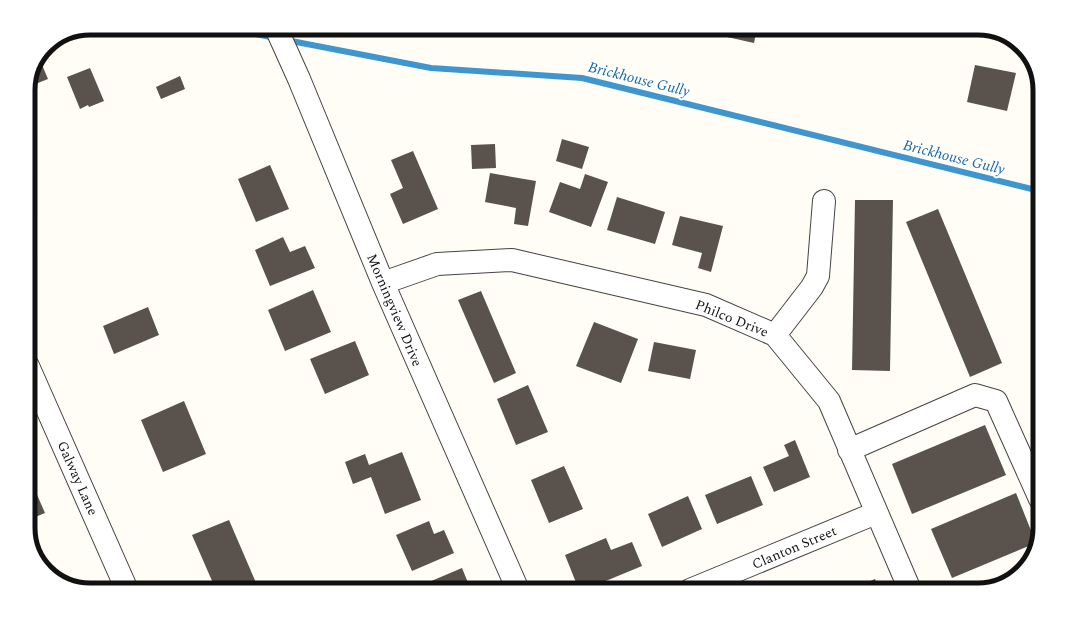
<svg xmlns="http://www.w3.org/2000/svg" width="1068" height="618" font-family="Spectral,serif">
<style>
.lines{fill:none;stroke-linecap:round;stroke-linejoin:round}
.stream{stroke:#3f96cf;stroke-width:6}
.building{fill:#5a524d}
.minor-casing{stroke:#444;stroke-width:24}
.minor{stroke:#fff;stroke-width:22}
.labels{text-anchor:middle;stroke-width:4;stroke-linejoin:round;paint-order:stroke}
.street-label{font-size:14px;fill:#111;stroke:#fff}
.water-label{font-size:15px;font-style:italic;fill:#1768a6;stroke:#fff}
.rim{fill:none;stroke:#111;stroke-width:5}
</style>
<rect width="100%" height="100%" fill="#fffdf5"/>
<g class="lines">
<path class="stream" d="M226,28L275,38
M286,40L431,68L582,78L1040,191"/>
</g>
<path class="building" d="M710,28H757L754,43L709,33Z
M40,60L48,79L28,87V86Z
M975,65L1016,73L1007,111L967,102Z
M90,68L104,101L89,107L88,105L80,109L67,77Z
M180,76L185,89L161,99L156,87Z
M562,139L589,147L582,169L556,161Z
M495,144L496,168L472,169L471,145Z
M413,151L438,209L403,224L390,194L403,188L391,160Z
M270,165L289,209L256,222L238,179Z
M490,173L536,181L528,226L514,224L516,208L485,202Z
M585,174L608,182L591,227L549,212L560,182L580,189Z
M617,197L665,212L655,244L607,230Z
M855,200H893L890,371L852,370Z
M938,209L1002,363L970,377L906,222Z
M680,216L723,226L711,272L698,268L702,253L672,245Z
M283,237L290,252L305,246L315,268L270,286L255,250Z
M313,290L331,332L285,351L268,310Z
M481,291L516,373L494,383L458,300Z
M148,307L159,335L114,354L103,326Z
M594,322L638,339L621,383L576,366Z
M355,341L369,375L325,394L310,359Z
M654,342L696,350L690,379L648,371Z
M528,385L548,432L516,445L497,399Z
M184,401L206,454L163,472L141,420Z
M985,425L1006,475L912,514L892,464Z
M795,440L810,477L774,492L763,467L789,456L784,445Z
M402,452L421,500L385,514L371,477L353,484L345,462L365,454L369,465Z
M564,466L583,509L549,523L531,480Z
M28,474L45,513L28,520Z
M751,476L763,505L717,524L705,495Z
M1016,493L1036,543L952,578L931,529Z
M688,496L702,529L662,547L648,514Z
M229,520L257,585L247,590H216L192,535Z
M429,521L434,534L444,530L454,553L412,571L396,535Z
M606,538L611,550L632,542L642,566L584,590H579L565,555Z
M462,568L471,590H432L429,582Z
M875,579L879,590H849Z"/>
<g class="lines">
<defs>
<path id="minor" d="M276,28L299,79L383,283L518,590
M383,283L437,264L512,260L706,305L775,335L829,401L910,590
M775,335L812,287L818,276L824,201
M28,366L127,590
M849,450L975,395L996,401L1040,499
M690,590L876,513"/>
</defs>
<use href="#minor" class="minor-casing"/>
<use href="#minor" class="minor"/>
</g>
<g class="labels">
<g class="street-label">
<text transform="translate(395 310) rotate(67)" y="5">Morningview Drive</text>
<text transform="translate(732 318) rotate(22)" y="5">Philco Drive</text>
<text transform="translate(78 478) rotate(66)" y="5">Galway Lane</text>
<text transform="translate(794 547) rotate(-23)" y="5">Clanton Street</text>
</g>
<g class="water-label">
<text transform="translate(639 79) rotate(14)" y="5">Brickhouse Gully</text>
<text transform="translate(954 157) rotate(14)" y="5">Brickhouse Gully</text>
</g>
</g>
<path d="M0 0H1068V618H0ZM90 35H978A55 55 0 0 1 1033 90V528A55 55 0 0 1 978 583H90A55 55 0 0 1 35 528V90A55 55 0 0 1 90 35Z" fill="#fff" fill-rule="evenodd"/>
<path class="rim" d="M90 35H978A55 55 0 0 1 1033 90V528A55 55 0 0 1 978 583H90A55 55 0 0 1 35 528V90A55 55 0 0 1 90 35Z"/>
</svg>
